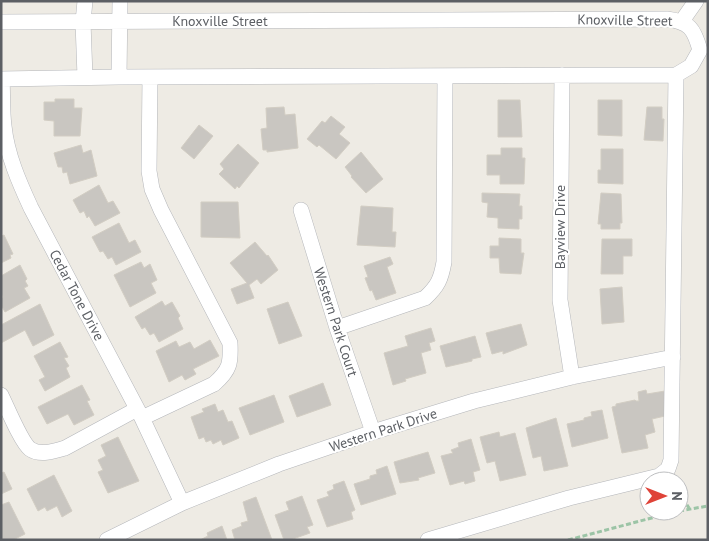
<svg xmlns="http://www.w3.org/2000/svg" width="709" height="541" font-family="'PT Sans',sans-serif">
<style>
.building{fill:#c9c6c1;stroke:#d2cdc3}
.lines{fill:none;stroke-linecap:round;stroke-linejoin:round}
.minor-casing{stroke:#b4b6ba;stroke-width:16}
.path{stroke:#9cc4a6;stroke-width:3;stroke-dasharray:5 2.5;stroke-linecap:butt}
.minor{stroke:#fff;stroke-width:15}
.labels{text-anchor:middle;stroke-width:4;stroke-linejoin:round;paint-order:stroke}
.street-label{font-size:14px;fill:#5c5f64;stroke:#fff}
</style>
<rect width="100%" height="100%" fill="#eeebe4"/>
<path class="building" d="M55,99H74V108H82L80,136H54V121L44,120V102H55Z
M498,100H520L522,137H498Z
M598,100H622V136L598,135Z
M284,107L285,115L295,114L298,148L267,152V150H263L261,129L267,128L266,108Z
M647,107H662V119H664L663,141L644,140Z
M331,116L345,127L339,134L350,143L336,159L319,145L317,147L307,139L322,121L325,123Z
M199,125L213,136L194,159L181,148Z
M238,144L259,163L239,188L237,186L235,189L219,174L224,169L220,164Z
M81,145L83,153L91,150L97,176L70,184L67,172L63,173L62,167H58L54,153Z
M501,148H522V158H525L524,184H500V175H487V155H501Z
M601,149H623V184L598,183V170H601Z
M361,152L383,179L366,193L351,177L352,176L345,167Z
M99,185L108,203L113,201L120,213L95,226L89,216L87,218L84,211L80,213L73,200Z
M482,193L520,194L519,206H522V219H519V229L498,228V218L487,217L488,203L482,202Z
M601,193L621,194L622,223H620V229H601V224H598Z
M201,202H238L240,238L201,237Z
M361,206L393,208L392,232H396L395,247L357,245Z
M119,223L129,243L135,240L141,252L116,265L112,257L108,259L103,251L100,252L92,237Z
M4,235L13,254L10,255L11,258L1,263V236Z
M499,238L521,239V253H524L521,274L500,273L499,258H490V246H499Z
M602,239H632V256H623V274H601Z
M255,242L267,256L268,255L278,270L261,284L257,279L249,285L254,298L237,304L231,289L247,283L230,263Z
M390,257L393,264L387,267L396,293L376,300L372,290L370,291L365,278L368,277L364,266Z
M141,262L144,268L150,264L157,280L151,283L156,293L130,307L114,275Z
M20,265L27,279L25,281L28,286L24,288L30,298L5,312L1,305V298L3,297L1,294V276Z
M622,287L624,322L602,324L600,289Z
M162,301L165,306L172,302L180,316L178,318L183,329L159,342L154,333L150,335L145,327L142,329L135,317Z
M288,302L302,336L279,344L267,309Z
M40,304L54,335L33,346L25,330L1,343V325Z
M521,324L527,345L503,354V351L492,354L486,333Z
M431,328L435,341L429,343L431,350L421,353L426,373L405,379L406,381L393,385L384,353L408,346L405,336Z
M475,336L481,357L472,359V361L446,367L440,346Z
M210,340L219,356L193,369L196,374L185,380L182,375L169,382L156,351L176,341L179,347L190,342L194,349Z
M60,342L68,357L64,358L69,366L66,368L70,377L45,391L39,380L45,377L34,356Z
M323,383L331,405L297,417L289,396Z
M82,385L90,400L87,401L94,415L74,425L68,414L47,424L38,407Z
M646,390L647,394L665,391V416L652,419L655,432L645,435L648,448L622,453L612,407L616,406V404L635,400L636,401H639L638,392Z
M274,395L284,422L250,435L239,408Z
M215,404L218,412L223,410L228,422L232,421L239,438L223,445L221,440L213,444L211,440L206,442L204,437L199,439L191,417L204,412L202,409Z
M602,410L608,438L572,447L567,424L584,420V418L592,416L591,412Z
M556,418L568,466L544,471L541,456L533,458L526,428Z
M499,432L500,437L515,433L526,475L500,481L495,461L487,463L480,437Z
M118,437L139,481L108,493L98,472L103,470L98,460L106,456L101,445Z
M471,439L480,470L473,472L475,481L465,484L464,481L450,485L441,456L453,453L451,450L459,447L458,443Z
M428,452L435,473L418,478L419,480L400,483L394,462Z
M387,466L396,494L361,505L354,484L370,479V476L377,474L376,470Z
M4,472L12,489L1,494V473Z
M54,475L72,511L62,517L57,506L47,511L45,507L38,511L27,489Z
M344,481L355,510L351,512L353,519L327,527L317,500L329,496L327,492L334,489L333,485Z
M302,496L313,525L307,527L310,533L290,540H284L275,515L289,510L286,502Z
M256,497L272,540H235L232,530L242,526L241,523L248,521L243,502Z
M9,502L25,534L13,540H1V505Z
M222,526L227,540H200L208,536L207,533Z"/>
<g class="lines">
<defs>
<path id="minor" d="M682,21L696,1
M1,22L667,19C690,22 694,29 700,50L691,66L676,75L119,77L1,79
M562,75L560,300L572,377
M85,77L83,22L85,1
M119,77L120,1
M2,79C3,94 2,110 4,126C7,155 19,182 31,208L142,418L182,503
M301,210L337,328L373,432
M337,328L425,298C438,286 441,279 444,262L445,76
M1,395C7,407 21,442 30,449C40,456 55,451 65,448L137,409
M142,418L214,384C230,370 231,363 230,343L161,210L152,189L149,171L150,77
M107,540L182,503L279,464L373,432L474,401L572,377L673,357
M428,540L569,498L659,476L668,469L671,460L676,75"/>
</defs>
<use href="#minor" class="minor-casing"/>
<path class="path" d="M679,492L689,508
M679,511L708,506
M568,540L678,511"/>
<use href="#minor" class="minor"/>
</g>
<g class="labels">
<g class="street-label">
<text transform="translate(625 20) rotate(1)" y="5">Knoxville Street</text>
<text x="220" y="26">Knoxville Street</text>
<text transform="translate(560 227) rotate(-90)" y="5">Bayview Drive</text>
<text transform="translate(77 295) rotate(62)" y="5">Cedar Tone Drive</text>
<text transform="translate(336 322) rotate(72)" y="5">Western Park Court</text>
<text transform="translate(383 430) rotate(-18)" y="5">Western Park Drive</text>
</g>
</g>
<rect width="709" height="541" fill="none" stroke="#5c5f64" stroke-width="5"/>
<g transform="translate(664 496) rotate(90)"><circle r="24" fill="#ffffff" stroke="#bebfc1"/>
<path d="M0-4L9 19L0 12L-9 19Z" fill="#df4338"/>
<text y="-8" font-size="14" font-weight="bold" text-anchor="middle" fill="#5c5f64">N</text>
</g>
</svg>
